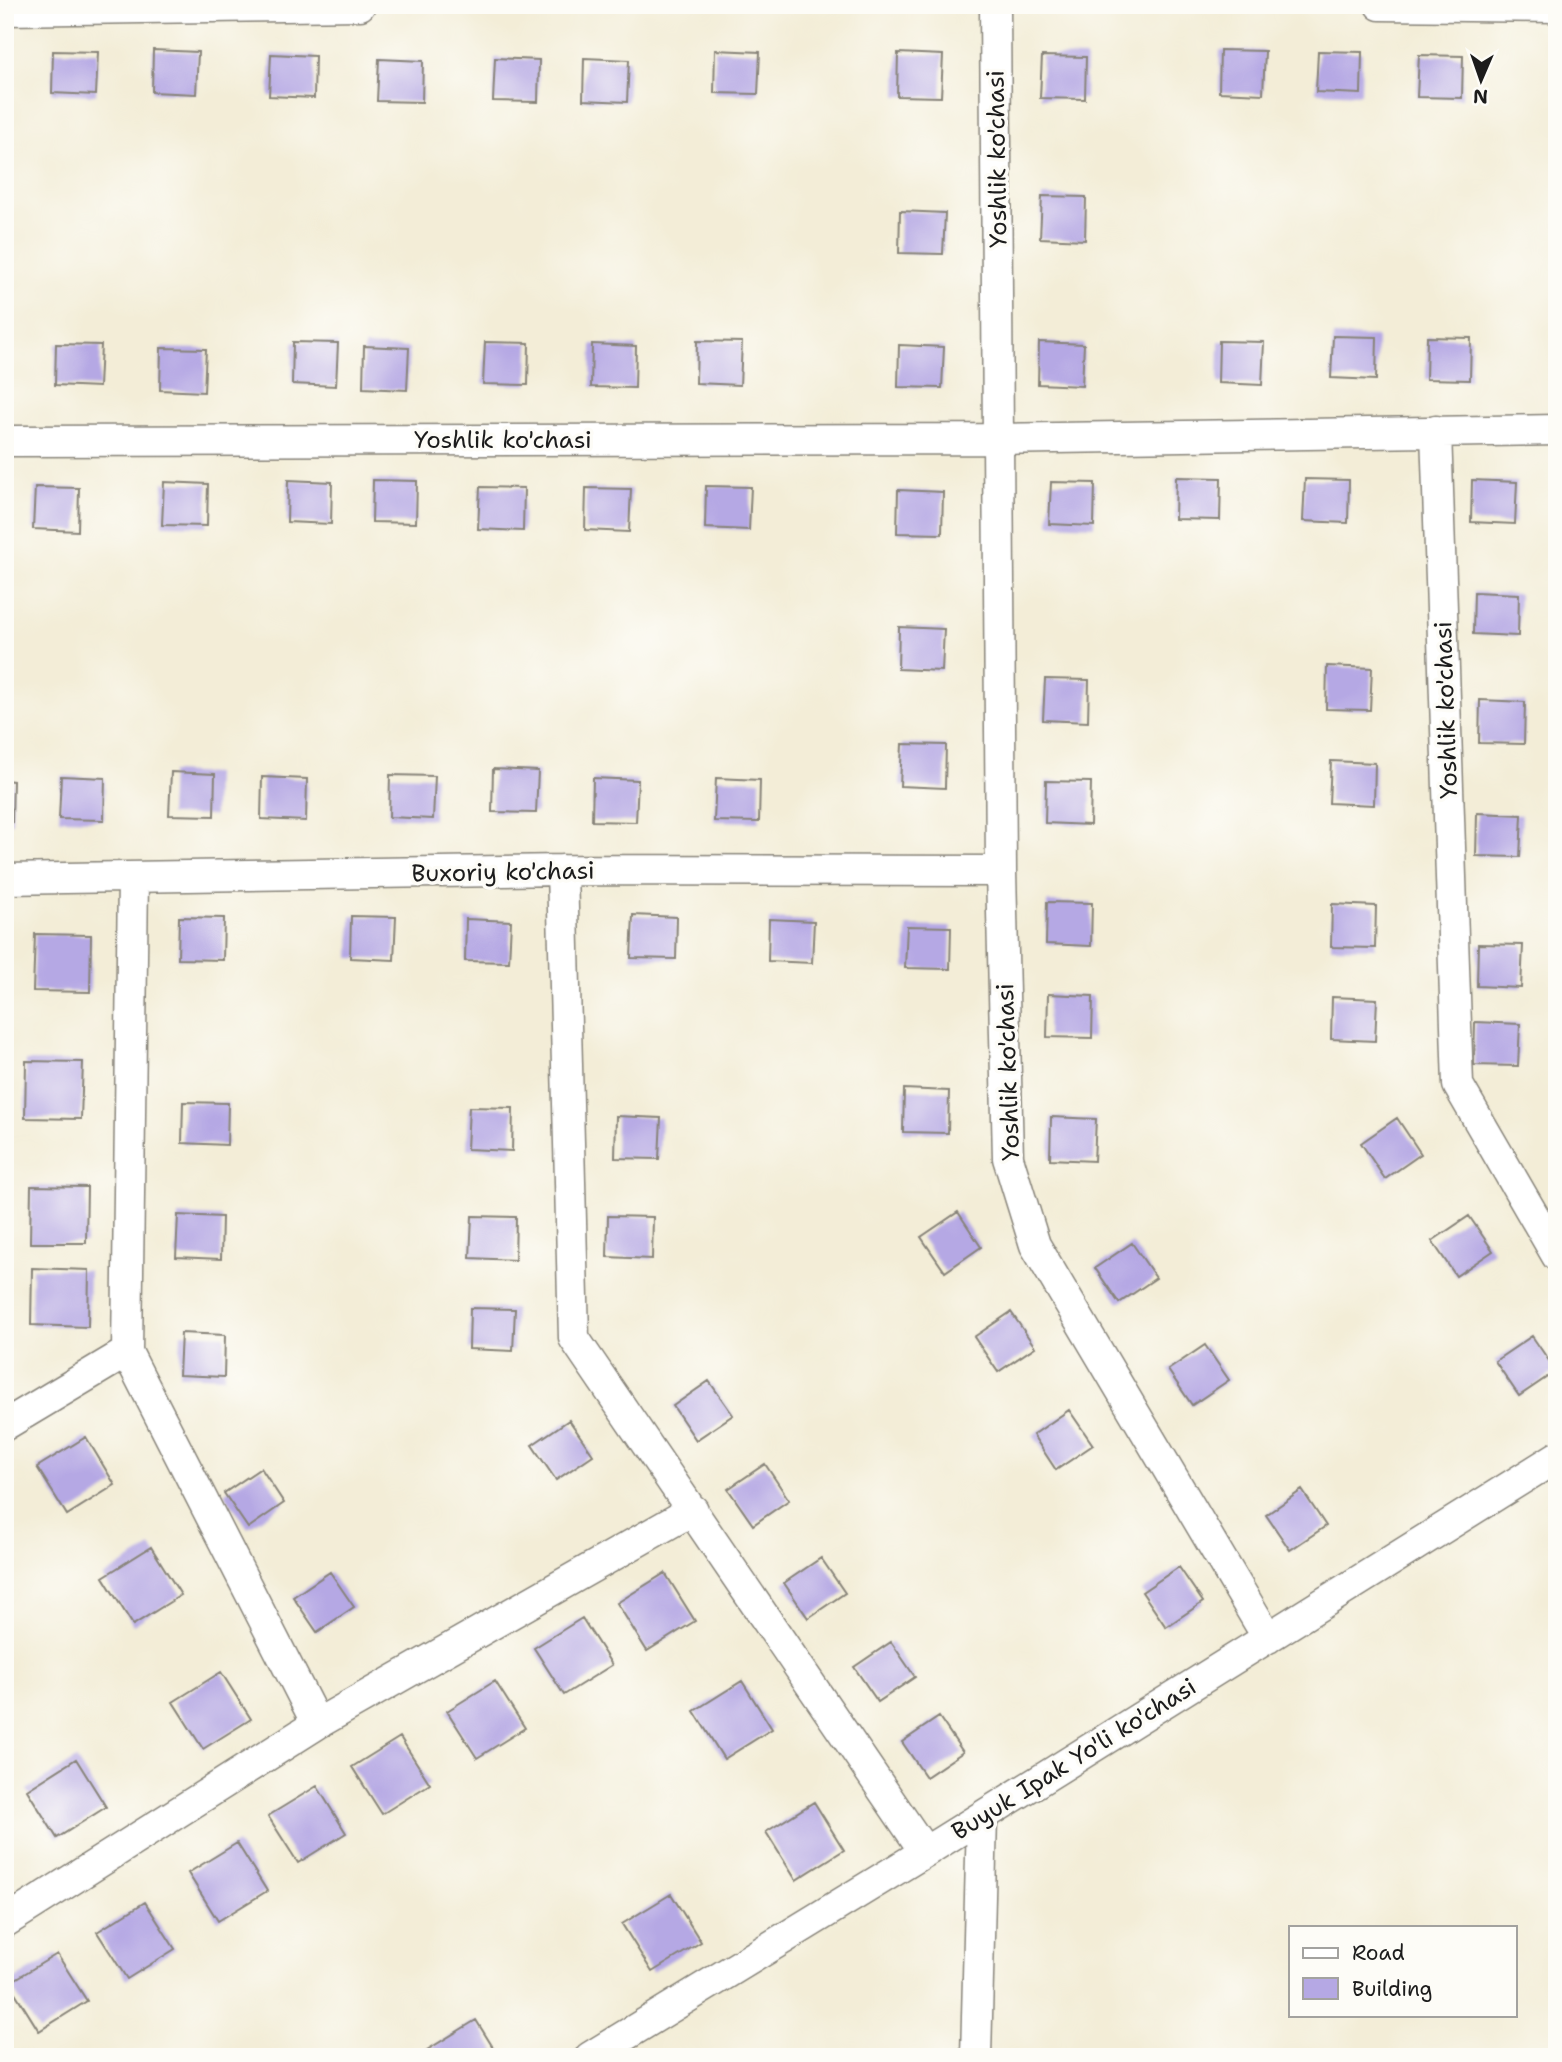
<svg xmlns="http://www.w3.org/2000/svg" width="1562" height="2062" font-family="'Shantell Sans',sans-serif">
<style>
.building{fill:#b5a8e4}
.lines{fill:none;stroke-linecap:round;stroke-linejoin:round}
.street-casing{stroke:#88847a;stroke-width:33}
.street{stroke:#fff;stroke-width:30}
.labels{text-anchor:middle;stroke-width:7;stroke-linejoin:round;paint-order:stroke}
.street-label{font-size:24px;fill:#1c1c1c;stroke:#fdfcf7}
</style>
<rect width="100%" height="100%" fill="#fdfcf7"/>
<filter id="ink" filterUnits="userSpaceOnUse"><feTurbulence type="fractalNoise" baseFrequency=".0143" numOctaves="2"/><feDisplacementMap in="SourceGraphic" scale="14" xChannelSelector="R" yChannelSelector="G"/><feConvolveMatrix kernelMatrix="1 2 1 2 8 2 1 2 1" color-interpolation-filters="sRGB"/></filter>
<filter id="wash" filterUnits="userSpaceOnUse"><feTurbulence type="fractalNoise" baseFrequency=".00686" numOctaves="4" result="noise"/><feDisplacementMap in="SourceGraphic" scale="28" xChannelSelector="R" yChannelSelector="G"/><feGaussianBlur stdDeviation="1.57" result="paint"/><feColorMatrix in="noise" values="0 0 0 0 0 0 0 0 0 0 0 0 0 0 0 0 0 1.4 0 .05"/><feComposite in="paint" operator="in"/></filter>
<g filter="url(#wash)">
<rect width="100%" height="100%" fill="#f3edd7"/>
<g id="blocks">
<path class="building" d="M153,50L198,52L196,94L152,92Z
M715,50L760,52L758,94L714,93Z
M1220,50L1265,51L1263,94L1219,92Z
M53,51L98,52L96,95L52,93Z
M1318,51L1362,52L1361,94L1316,92Z
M898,53L943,55L941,97L897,96Z
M271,54L315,56L314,98L269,96Z
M1419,55L1463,56L1462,98L1417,97Z
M1042,56L1086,57L1085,99L1040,98Z
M495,58L539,60L538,102L493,101Z
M584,58L629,60L627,102L583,100Z
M379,59L423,61L422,102L377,101Z
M1042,196L1086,197L1085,240L1040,238Z
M900,211L945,213L943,254L899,253Z
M1333,336L1377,337L1376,380L1331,378Z
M1427,337L1471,338L1470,380L1426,379Z
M697,341L742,342L740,385L696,383Z
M1219,341L1264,342L1262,385L1218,383Z
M293,342L338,343L336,386L292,384Z
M485,342L529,343L528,385L483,384Z
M1039,342L1084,344L1082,386L1038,384Z
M56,344L101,345L99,387L55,385Z
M592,344L636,346L635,388L591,387Z
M899,345L944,347L942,388L898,387Z
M364,346L409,348L407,390L363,388Z
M161,348L206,349L204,392L160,390Z
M1176,477L1221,478L1220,520L1175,519Z
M1305,479L1349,480L1348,523L1303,521Z
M288,480L332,482L331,524L287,522Z
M373,480L417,481L416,523L372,522Z
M1472,480L1517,482L1515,524L1471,522Z
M164,482L208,484L207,526L162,525Z
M1051,482L1095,483L1094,526L1049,524Z
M706,486L751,487L749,530L705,528Z
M35,487L79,488L78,531L33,529Z
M480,487L524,488L523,531L478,529Z
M586,488L631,489L629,532L585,530Z
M898,490L943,492L942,534L897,533Z
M1474,592L1519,594L1518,636L1473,634Z
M899,627L944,629L942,671L898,669Z
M1327,666L1372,668L1370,710L1326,709Z
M1045,679L1089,680L1088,722L1043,720Z
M1480,700L1525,702L1524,744L1479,743Z
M902,744L946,745L945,788L900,786Z
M1331,761L1375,763L1374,805L1329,803Z
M493,769L538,771L536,813L492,812Z
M171,772L215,774L214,816L169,815Z
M390,775L435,776L433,819L389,817Z
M61,776L105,778L104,820L59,819Z
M262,777L307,779L306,821L261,819Z
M593,778L638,780L636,822L592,821Z
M716,778L760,780L759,822L714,821Z
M5,780L13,781L12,823H5Z
M1046,781L1091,782L1090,825L1045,823Z
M1477,813L1522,815L1520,857L1476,856Z
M1047,902L1092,903L1091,946L1046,944Z
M1332,904L1376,906L1375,948L1331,947Z
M633,915L677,917L676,959L631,958Z
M351,916L396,917L394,960L350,958Z
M179,917L224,918L223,960L178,959Z
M466,919L511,921L509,962L465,961Z
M769,919L814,921L812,963L768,961Z
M907,926L951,927L950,969L905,968Z
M35,934L91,935L90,992L33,991Z
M1478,944L1523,945L1521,988L1477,986Z
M1048,994L1093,996L1092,1038L1047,1037Z
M1332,997L1377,999L1375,1041L1331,1039Z
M1475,1022L1520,1024L1518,1066L1474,1065Z
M26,1061L83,1062L81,1119L25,1118Z
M904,1089L949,1091L948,1133L903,1132Z
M183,1102L228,1103L227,1145L182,1143Z
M469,1107L513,1108L512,1151L467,1149Z
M616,1116L661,1118L659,1159L615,1158Z
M1051,1117L1096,1119L1094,1161L1050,1159Z
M1397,1118L1421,1154L1385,1179L1361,1143Z
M31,1186L87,1187L86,1243H30Z
M958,1212L981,1247L945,1272L921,1237Z
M178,1215L222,1217L221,1259L176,1257Z
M472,1216L516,1217L515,1260L470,1258Z
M608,1216L653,1217L652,1259L607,1257Z
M1469,1216L1493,1251L1456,1276L1432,1241Z
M1132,1243L1156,1278L1119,1303L1095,1268Z
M32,1268L89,1270L88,1327L31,1325Z
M470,1308L515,1309L513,1351L469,1349Z
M1011,1312L1035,1347L998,1372L974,1337Z
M181,1333L225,1335L224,1377L179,1375Z
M1532,1336L1556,1371L1519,1396L1495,1361Z
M1205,1345L1229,1380L1192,1405L1168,1370Z
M709,1381L733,1415L696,1440L673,1406Z
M1069,1410L1093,1445L1056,1470L1033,1435Z
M569,1420L593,1455L556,1480L532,1445Z
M86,1437L115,1485L67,1515L37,1467Z
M765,1464L789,1500L753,1525L728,1489Z
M261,1468L284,1503L248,1528L224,1493Z
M1302,1490L1326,1526L1290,1550L1266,1515Z
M151,1547L181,1595L133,1625L103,1577Z
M821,1558L845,1593L808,1618L784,1583Z
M1179,1567L1203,1602L1166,1627L1142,1592Z
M330,1572L354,1607L317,1632L293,1597Z
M665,1573L695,1621L647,1651L617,1603Z
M582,1618L612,1665L564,1695L534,1648Z
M891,1642L915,1677L878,1702L854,1667Z
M221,1672L251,1719L203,1749L173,1702Z
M495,1681L525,1728L477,1758L447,1711Z
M742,1681L772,1729L724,1759L694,1711Z
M939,1717L963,1752L926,1777L902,1742Z
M400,1737L430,1784L382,1814L352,1767Z
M76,1759L106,1807L57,1838L27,1790Z
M317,1786L346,1833L298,1863L268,1816Z
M814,1802L844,1850L796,1880L766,1832Z
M237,1843L267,1891L218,1921L188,1873Z
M671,1894L701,1942L652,1972L622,1924Z
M145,1902L175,1949L127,1979L97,1932Z
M57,1954L87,2001L39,2031L9,1983Z
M476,2020L499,2057H432L427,2050Z"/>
</g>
</g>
<g filter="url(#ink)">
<use href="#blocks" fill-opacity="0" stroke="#88847a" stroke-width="2"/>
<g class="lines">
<defs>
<path id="street" d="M995,5L1001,871L1008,1158L1035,1245L1268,1638
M1380,5L1557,7
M5,10L360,5
M1436,431L1458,1085L1557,1256
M5,441L1000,439L1557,430
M562,870L574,1338L925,1852
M5,879L562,870L1001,871
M127,1352L317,1724
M5,1425L127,1352L133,878
M5,1922L317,1724L693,1510
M590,2057L925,1852L1557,1457
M976,2057L982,1817"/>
</defs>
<use href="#street" class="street-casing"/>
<use href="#street" class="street"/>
</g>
</g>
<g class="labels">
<g class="street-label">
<text transform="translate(997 159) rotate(-91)" y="8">Yoshlik ko'chasi</text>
<text x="503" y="448">Yoshlik ko'chasi</text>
<text transform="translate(1446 710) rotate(-92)" y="8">Yoshlik ko'chasi</text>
<text transform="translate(503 872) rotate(-1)" y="8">Buxoriy ko'chasi</text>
<text transform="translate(1008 1072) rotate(-92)" y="8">Yoshlik ko'chasi</text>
<text transform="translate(1074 1759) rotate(-32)" y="8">Buyuk Ipak Yo'li ko'chasi</text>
</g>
</g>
<rect width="1562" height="2062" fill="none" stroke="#fdfcf7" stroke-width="28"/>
<rect x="1289" y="1926" width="228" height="91" fill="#fdfcf7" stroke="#a3a29f" stroke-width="2"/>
<rect x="1303" y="1948" width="35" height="10" fill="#ffffff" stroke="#a3a29f" stroke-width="2"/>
<text x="1352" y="1960" font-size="21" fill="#1c1c1c">Road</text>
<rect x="1303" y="1978" width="35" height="21" fill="#b5a8e4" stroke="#a3a29f" stroke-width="2"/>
<text x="1352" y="1996" font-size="21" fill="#1c1c1c">Building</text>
<g transform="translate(1481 80) rotate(182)" stroke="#fdfcf7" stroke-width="5" paint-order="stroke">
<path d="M0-5L12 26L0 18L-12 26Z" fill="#1c1c1c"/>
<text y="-10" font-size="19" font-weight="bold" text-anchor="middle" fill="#1c1c1c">N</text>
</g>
</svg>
